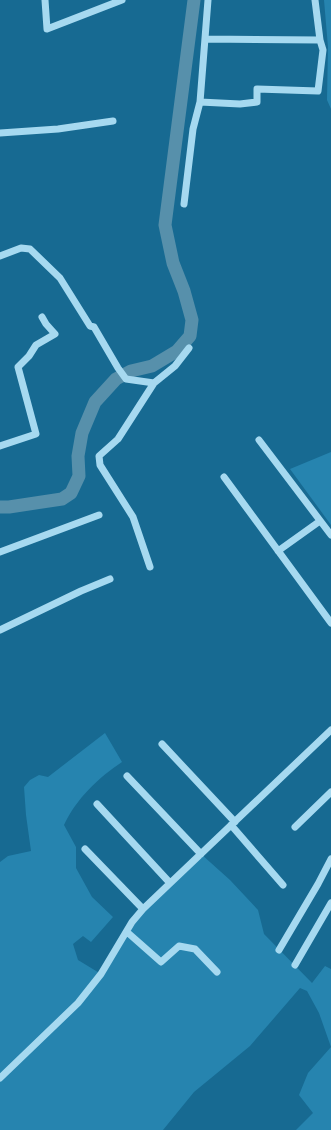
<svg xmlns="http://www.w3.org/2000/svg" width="331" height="1130" font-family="Rubik,sans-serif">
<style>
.green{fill:#2684af}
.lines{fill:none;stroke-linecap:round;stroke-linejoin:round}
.river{stroke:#5790ab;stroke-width:13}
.minor{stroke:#a6d9f0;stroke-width:7}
</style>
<rect width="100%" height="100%" fill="#176a92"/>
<path class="green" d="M324,0H331V109L327,100L328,47Z
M331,452V525L290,469Z
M105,733L122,762C99,777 76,799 64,825L76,847V868L92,897L113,917L91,942L83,936L73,944L78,960L101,974L132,922L201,854L230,880L258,910L264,934L312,983L325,966L331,969V1130H296L313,1113L299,1095L308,1073L331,1047L319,1013L307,991L300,988L250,1046L194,1092L163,1130H0V862L8,856L31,851L26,815L24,787L30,780L39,775L48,777Z"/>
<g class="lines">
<path class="river" d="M0,507H9L62,499L71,493L79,476L78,456L82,433L95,402L116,379L131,371L152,366L177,351L190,336L192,320L184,291L173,263L165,225L194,0"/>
<path class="minor" d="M45,0L47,29L122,0
M205,39L320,40L315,0
M200,102L240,104L257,102V89L318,91L323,50L320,40
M0,133L58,129L113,121
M184,204L193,129L200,102L208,0
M0,256L21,248L30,249L60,278L90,326L94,327L118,368L126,379L154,383
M259,440L331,535
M0,446L36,434L18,367L29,356L36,345L55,334L46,324L42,317
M224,477L331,623
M278,551L320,521
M0,552L99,515
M150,567L133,517L100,465L99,456L118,439L154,383L175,366L189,348
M0,630L81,591L110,579
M162,744L235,822
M127,776L201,854
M97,804L170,883
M231,825L283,885
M295,827L331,792
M85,849L143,909
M127,932L161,962L179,946L195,949L217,972
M279,950L318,884L331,859
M295,965L331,903
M0,1078L78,1003L101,974L132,922L143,909L331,730"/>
</g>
</svg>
